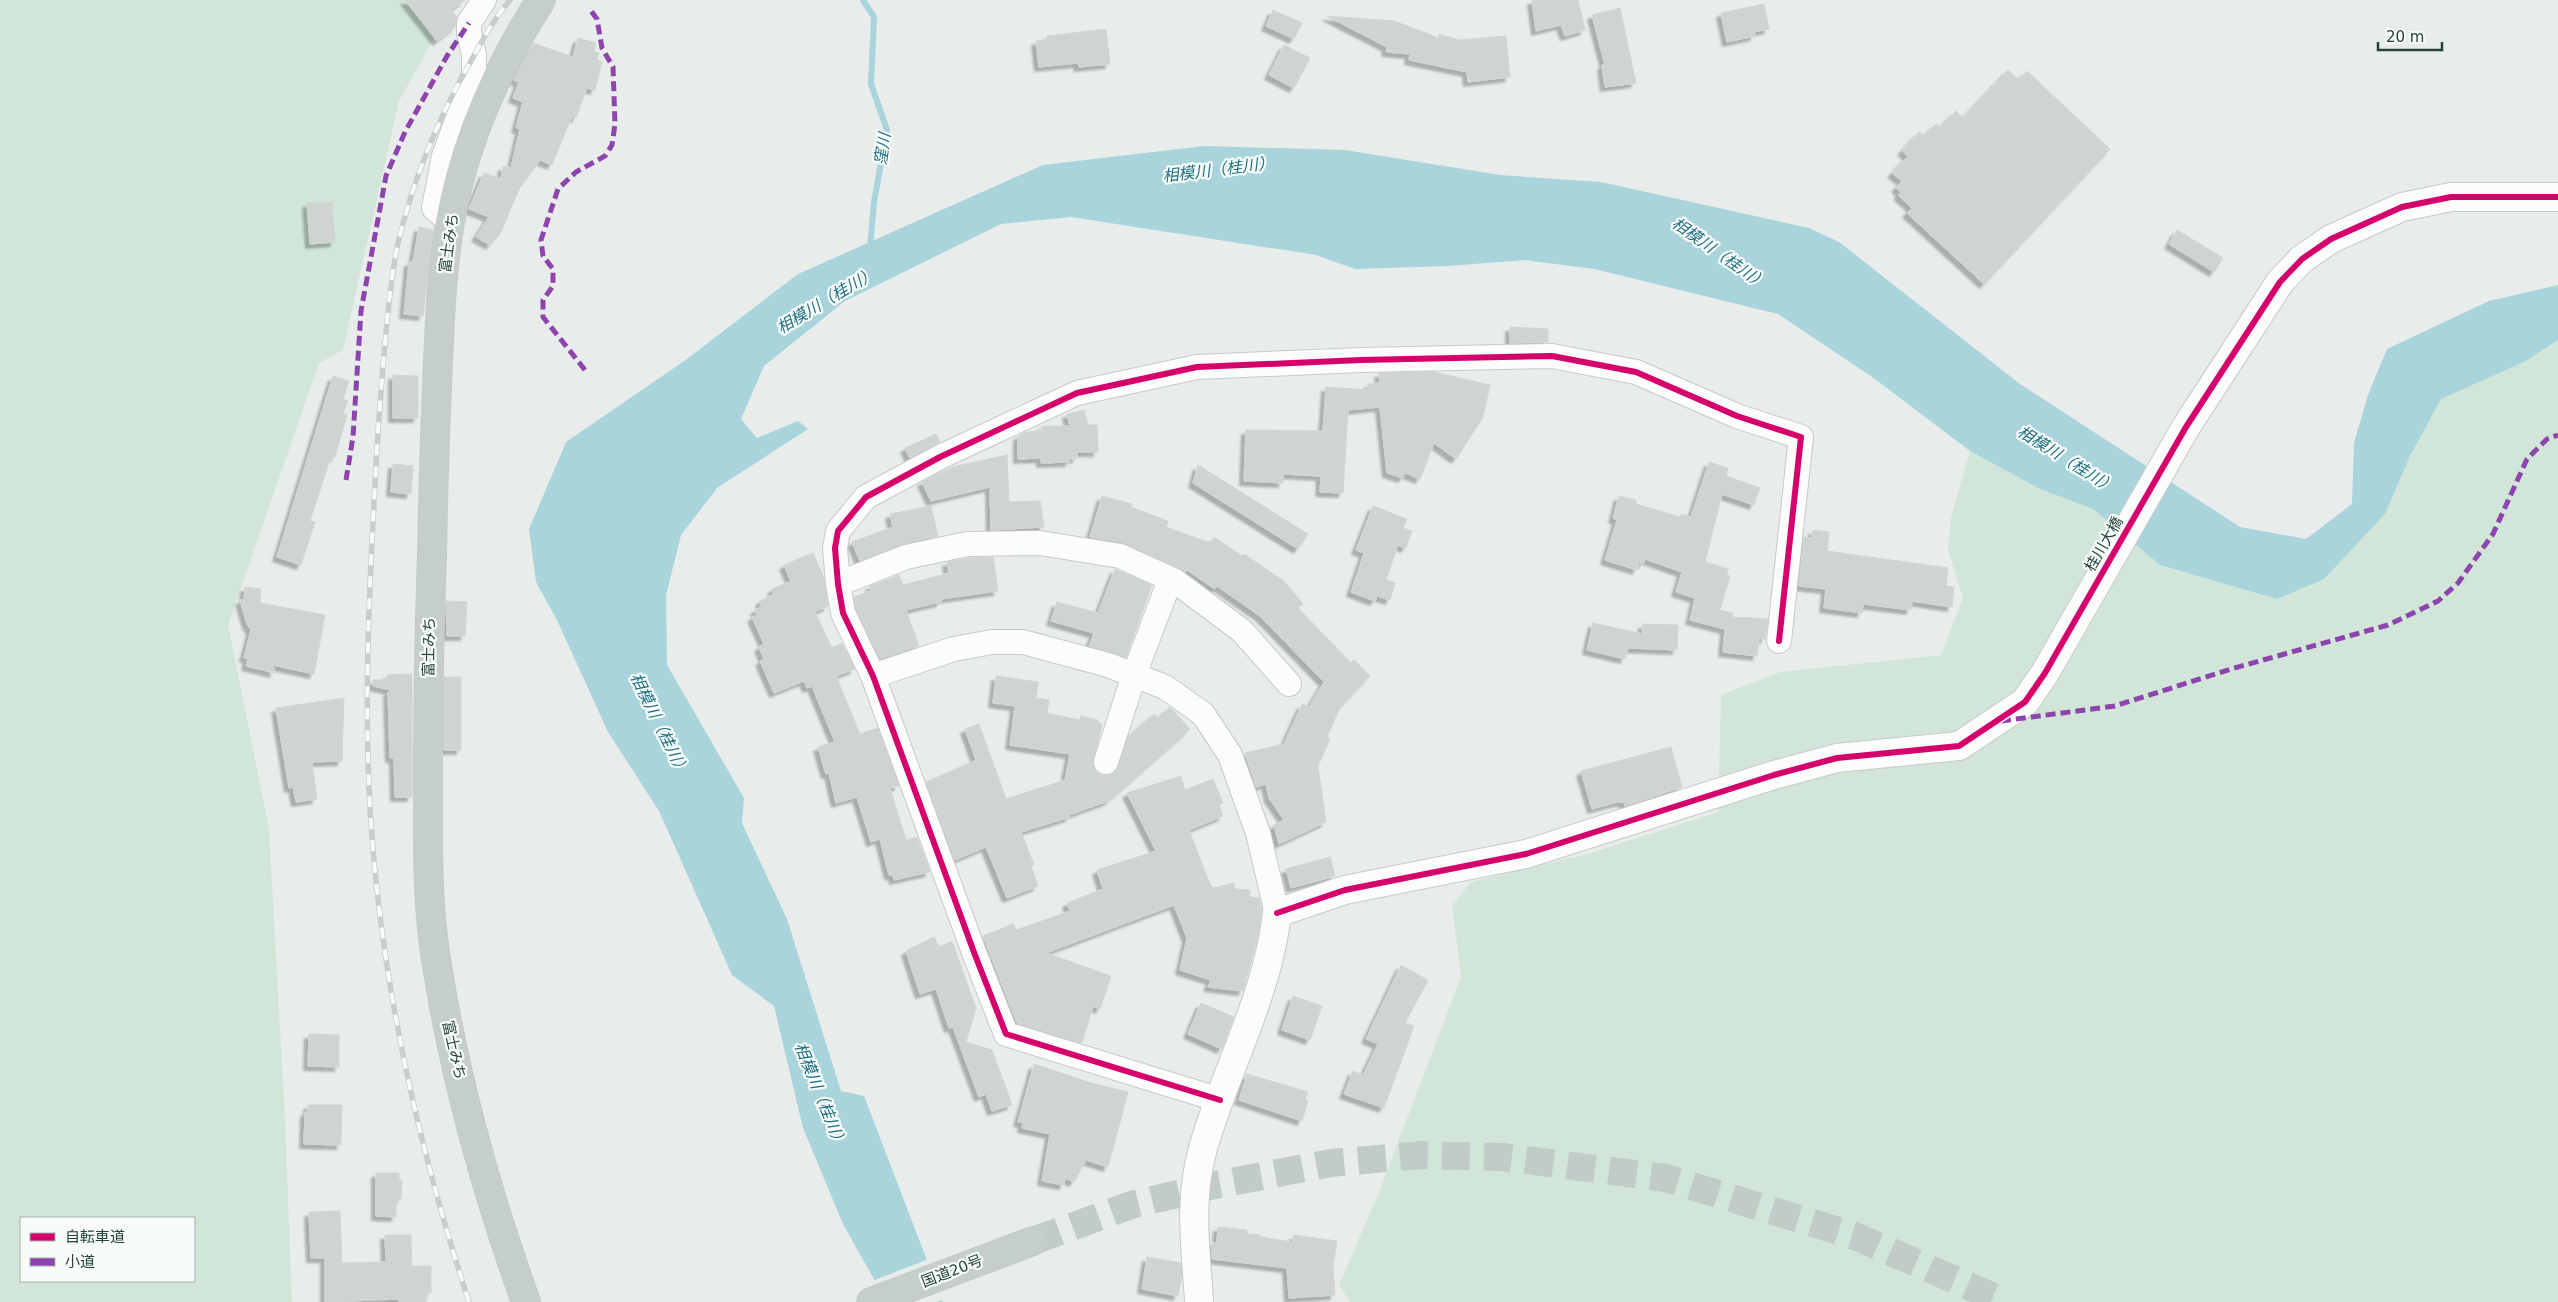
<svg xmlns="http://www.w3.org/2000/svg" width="2558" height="1302" font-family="'DejaVu Sans','Noto Sans JP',sans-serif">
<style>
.green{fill:#d1e6d8;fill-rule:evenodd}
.water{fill:#a9d4db}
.pier{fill:#e8edeb}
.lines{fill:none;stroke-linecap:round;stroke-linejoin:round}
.stream{stroke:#a9d4db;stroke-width:6}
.building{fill:#cfd4d2;stroke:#d1d6d4;filter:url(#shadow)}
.trunk-tunnel{stroke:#c1cbc8;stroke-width:28;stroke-dasharray:28 14;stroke-linecap:butt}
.minor-casing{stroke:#c5cac8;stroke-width:26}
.tertiary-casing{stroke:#c5cac8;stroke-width:30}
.trunk-casing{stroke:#c3ccc9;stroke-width:30}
.minor{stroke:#fcfcfc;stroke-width:24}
.tertiary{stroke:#fcfcfc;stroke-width:28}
.trunk{stroke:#c6cecc;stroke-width:28}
.rail-casing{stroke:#c9cdcc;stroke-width:5.5}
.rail{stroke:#f7fbf9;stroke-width:4;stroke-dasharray:11;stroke-linecap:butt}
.quiet{stroke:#8e44ad;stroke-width:5;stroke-dasharray:10 5;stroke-linecap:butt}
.cycleway-casing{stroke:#f7fbf9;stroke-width:9}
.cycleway{stroke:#d6006c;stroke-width:6}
.labels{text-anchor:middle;stroke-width:4.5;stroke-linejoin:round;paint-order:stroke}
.street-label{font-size:15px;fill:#24423a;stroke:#f7fbf9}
.water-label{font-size:16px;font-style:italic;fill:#1c6f80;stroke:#f7fbf9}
</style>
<defs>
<filter id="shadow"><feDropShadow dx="-4.5" dy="4.5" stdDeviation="1" flood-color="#0004"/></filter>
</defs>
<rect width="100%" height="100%" fill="#e8edeb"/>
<path class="green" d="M0,0H455L399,101L343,350L319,363L228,625L269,828L285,1118L292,1302H0ZM21,1218H194V1281H21Z
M2558,340V1302H1350L1339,1285L1379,1192L1461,977L1452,906L1471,882L1588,854L1718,812L1721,695L1780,672L1941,655L1963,598L1948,550L1951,517L1970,451L2040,489L2093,509L2160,565L2277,599L2385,514L2410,456L2441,399L2526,361Z"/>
<path class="water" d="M1204,146L1345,150L1500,175L1601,182L1809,228L1839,242L2020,384L2240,527L2306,539L2352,504L2354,443L2368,395L2387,349L2489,301L2558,285V340L2526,361L2441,399L2410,456L2385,514L2324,579L2277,599L2160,565L2093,509L2040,489L1970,451L1875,379L1778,314L1594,269L1525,260L1448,266L1355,269L1316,255L1071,217L1001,224L845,301L764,366L741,419L757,438L798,421L808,429L717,488L681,535L666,595L667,665L744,798L742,823L787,919L841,1091L864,1096L943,1302H877L875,1281L843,1224L803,1128L774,1006L732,975L659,811L608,732L557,620L536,582L529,529L566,442L687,359L798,274L1043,165Z"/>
<path class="pier" d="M929,1259L944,1299L937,1302H875L872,1281Z"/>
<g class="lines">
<path class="stream" d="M863,0L874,17L871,84L887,130L874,202L870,248"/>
</g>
<path class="building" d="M405,0H465L451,10L457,17L455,27L437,41Z
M1532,0H1578L1585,30L1565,36L1561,25L1536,31Z
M1764,4L1769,29L1754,32L1755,36L1727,42L1721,13Z
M1620,8L1636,83L1605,87L1602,65H1605L1592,15Z
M1273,10L1302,23L1294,39L1266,26Z
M1327,16L1394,21L1439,38V34L1459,40L1506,36L1510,77L1468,82L1467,72L1409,60L1410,54L1386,52L1387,47Z
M1106,29L1110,64L1079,67L1078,63L1039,67L1036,41L1047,40V36Z
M578,38L596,43L594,52L599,53L597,60L602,62L595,90L587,88L576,118L572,116L552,165L540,160L519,189L501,232L490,245L476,237L489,217L469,209L484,173L501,179L503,166L511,168L520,129L516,128L523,102L513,98L519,82L514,80L533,43L573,57Z
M1284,45L1310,58L1294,88L1269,75Z
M2008,70L2019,80L2027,71L2110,149L1984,284L1907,213L1912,208L1898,195L1901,192L1896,188L1902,181L1892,173L1908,156L1902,151L1919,132L1924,136L1936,124L1940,127L1956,111L1963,118Z
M332,202L335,242L310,244L307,203Z
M419,227L433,230L423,316L404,314L409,262H413Z
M2177,230L2223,258L2214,272L2169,244Z
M1510,327L1548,329V342L1510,343Z
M1434,372L1490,385L1483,417L1456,459L1434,443L1420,479L1405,473L1403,478L1387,473L1380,407L1348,410L1343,493L1320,492L1321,476L1283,474V483L1244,481L1246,430L1323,431L1326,387L1368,390V384L1380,383L1379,373Z
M393,375L418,376V418H393Z
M333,376L349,381L343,399L348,401L343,413L347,415L335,457L331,456L310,521L315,522L301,565L277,557Z
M1084,410L1088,425H1097L1098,452H1077V458L1069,459L1070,462L1041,463V458L1018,459V436L1027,432L1042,431V426H1070L1067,414Z
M936,434L940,442L910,458L905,448Z
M1007,455L1009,502L1040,501L1044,527L991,530L990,487L931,501L922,482L952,467Z
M1709,462L1728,468L1726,476L1760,488L1754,505L1722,494L1705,562L1728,569L1727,575L1730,576L1720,610L1733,613L1732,617L1768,619L1765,639L1759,638L1757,656L1723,652L1725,629L1690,620L1695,598L1676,592L1682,572L1645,559L1643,564L1639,562L1637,570L1605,560L1617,520L1613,518L1619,496L1636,500V504L1680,517L1681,514L1691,517Z
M393,464L413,466L411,494L391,492Z
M1198,465L1308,534L1298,549L1193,483Z
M1102,496L1132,504L1131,507L1168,521L1166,527L1210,543L1214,537L1242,556L1244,554L1284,581L1303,604L1298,608L1351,663L1354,660L1370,676L1340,707L1327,737L1330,739L1318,766L1326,822L1279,844L1274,825L1284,820L1269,798L1266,784L1256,787L1245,753L1284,744L1302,704L1309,707L1324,682L1260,616L1217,586L1215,589L1187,570L1186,572L1125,543L1090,537Z
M931,506L938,536L901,544L860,561L852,542L893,527L890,514Z
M1373,506L1407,519L1403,528L1412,531L1406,548L1398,545L1386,580L1395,583L1390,600L1377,596L1375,601L1351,592L1364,553L1356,550Z
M1813,530L1829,532L1827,551L1948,568L1946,586L1954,587L1952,607L1912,601L1911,610L1863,604L1862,613L1824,608L1826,589L1799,586L1804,537L1812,538Z
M813,553L824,578L828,606L815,612L832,648L842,643L855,669L836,676L860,734L878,728L899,786L890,788L906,840L917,837L930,872L894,880L893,875H889L880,839L871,842L857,797L836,803L829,773L826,774L818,747L835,742L812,686L807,688L804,681L774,693L760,661L764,659L759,647L764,644L752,617L757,615L755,610L762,606L760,601L774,594L772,589L791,581L784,565Z
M993,557L998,591L941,599V602L906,610L919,646L880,659L856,609L854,597L872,590L870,586L899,575L903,585L949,573L947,562L969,558Z
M1115,569L1152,585L1126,657L1089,646L1094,633L1051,621L1057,602L1098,613Z
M245,587L261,589L260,603L325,615L314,674L273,665L275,673L246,666L248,658H244L251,630L247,624L240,600H244Z
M446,601L467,602L465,636H447Z
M1593,623L1642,634L1643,624L1678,625L1677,650L1628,648L1625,659L1587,650Z
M412,674V797H395L394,758H390L388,692L395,691L373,686V680H387V675Z
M996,676L1038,682L1036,698L1049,700L1047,713L1080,720L1081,716L1098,720V723L1102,724L1093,764L1096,772L1102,775H1109L1116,772L1129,736L1154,714L1158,718L1170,707L1190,729L1108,801L1069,815L1070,817L1021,832L1034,865L1031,866L1038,886L1007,898L986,847L955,860L926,782L976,760L965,729L979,724L1006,799L1065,780L1070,754L1010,745L1015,706L993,703Z
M444,677H461V750H444Z
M344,698L342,761L312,762L317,799L296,802L293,787L289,788L276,708Z
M1671,747L1682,787L1625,806L1624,802H1618L1592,809L1581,771Z
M1181,776L1185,790L1213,779L1223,803L1219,805L1223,816L1189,830L1210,884L1214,888L1234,883L1235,889L1250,890V897L1259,898L1262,910L1257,940L1243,991L1208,987L1211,980L1180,970L1187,938L1174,905L1046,953L1111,976L1100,1009L1093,1006L1082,1043L1017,1023L983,936L1013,924L1016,930L1070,911L1067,903L1103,889L1097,870L1156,851L1127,793Z
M1330,857L1335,876L1291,888L1286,869Z
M934,937L939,947L952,941L976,1008L966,1042L992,1050L1012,1105L992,1111L986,1094L979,1097L953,1027L949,1028L936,989L920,994L906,951Z
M1401,965L1428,980L1405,1023L1414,1026L1384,1108L1344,1094L1353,1071L1363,1075L1378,1044L1366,1039Z
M1293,996L1322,1006L1310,1040L1282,1030Z
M1201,1003L1234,1017L1222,1049L1188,1034Z
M309,1034L339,1035V1067L308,1066Z
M1034,1064L1091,1083L1128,1092L1108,1167L1086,1160L1074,1182L1065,1178L1064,1185L1042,1181L1050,1134L1022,1128L1023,1123L1018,1122Z
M1247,1074L1308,1092L1305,1099L1308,1100L1302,1121L1239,1100Z
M308,1105H342L341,1145L304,1144L305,1112H308Z
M376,1173H399V1180H402L401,1199L396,1202V1217L376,1216Z
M340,1211L342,1263L386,1262L385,1235H411L412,1266H431V1293H426V1302H399V1299L325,1302V1258H311L309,1212Z
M1218,1227L1247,1230V1234L1260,1235V1237L1293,1242L1294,1235L1337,1241L1333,1267L1335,1295L1289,1298L1287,1268L1212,1259V1242L1217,1243Z
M1147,1257L1181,1263L1182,1276L1178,1296L1142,1289Z"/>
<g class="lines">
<path class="trunk-tunnel" d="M1033,1241L1131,1205L1215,1185L1331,1163L1421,1155L1503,1157L1666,1178L1855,1236L2005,1302"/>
<defs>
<path id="minor" d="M450,222L434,208L444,156L474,74V55L469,33V23L484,0
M838,584L906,557L967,544L1040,543L1120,556L1175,581L1242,631L1289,684
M873,676L954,649L992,642H1023L1108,665L1165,687L1203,714L1230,755L1258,833L1277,913
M1106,762L1134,675L1170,580
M1220,1100L1006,1034L975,955L873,676L843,613L838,584L835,548L838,531L866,497L940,457L1077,393L1197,367L1361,360L1552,356L1636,372L1737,416L1801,437L1779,641"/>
<path id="tertiary" d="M1199,1302C1196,1247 1188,1203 1203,1148C1226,1069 1268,995 1277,913L1345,890L1526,854L1774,775L1837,758L1959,746L2025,702L2045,673L2186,427L2280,282L2302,259L2331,239L2402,207L2451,197H2558"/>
<path id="trunk" d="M526,1302C486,1191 454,1076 436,959C427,904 428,847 428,791C428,713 429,635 432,557C433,492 435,427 438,362C440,316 442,268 450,222C464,142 497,68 541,0
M871,1302L1033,1241"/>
</defs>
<use href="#minor" class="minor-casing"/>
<use href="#tertiary" class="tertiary-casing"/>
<use href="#trunk" class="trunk-casing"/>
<use href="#minor" class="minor"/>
<use href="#tertiary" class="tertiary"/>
<use href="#trunk" class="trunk"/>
<defs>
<path id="rail" d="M469,1302C417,1143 380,976 370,808C364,700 369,592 375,485C377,437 381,390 385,343C388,310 391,276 398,243C413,181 436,123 467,68C480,45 492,21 510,0"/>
</defs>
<use href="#rail" class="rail-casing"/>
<use href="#rail" class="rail"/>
<path class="quiet" d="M585,370L543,317V300L553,286V269L543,256L541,240L558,189L576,172L605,156L612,145L615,124L613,67L602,48L597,19L589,8
M346,480L353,437L361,311L386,176L405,132L447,56L469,23
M2001,721L2115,706L2231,669L2388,625L2438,601L2458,583L2493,534L2527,459L2547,439L2558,435"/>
<defs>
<path id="cycleway" d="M1277,913L1345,890L1526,854L1774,775L1837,758L1959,746L2025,702L2045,673L2186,427L2280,282L2302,259L2331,239L2402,207L2451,197H2558
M1220,1100L1006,1034L975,955L873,676L843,613L838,584L835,548L838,531L866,497L940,457L1077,393L1197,367L1361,360L1552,356L1636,372L1737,416L1801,437L1779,641"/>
</defs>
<use href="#cycleway" class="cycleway-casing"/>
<use href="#cycleway" class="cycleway"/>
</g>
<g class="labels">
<g class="street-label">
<text transform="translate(449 243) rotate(-82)" y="5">富士みち</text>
<text transform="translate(2104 544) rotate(-60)" y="5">桂川大橋</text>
<text transform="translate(429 647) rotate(-89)" y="5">富士みち</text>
<text transform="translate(454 1050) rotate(77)" y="5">富士みち</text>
<text transform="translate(952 1271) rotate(-21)" y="5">国道20号</text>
</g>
<g class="water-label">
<text transform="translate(882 149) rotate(-82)" y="6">窪川</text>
<text transform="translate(1218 169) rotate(-7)" y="6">相模川（桂川）</text>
<text transform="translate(1720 253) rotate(35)" y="6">相模川（桂川）</text>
<text transform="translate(826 300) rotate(-31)" y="6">相模川（桂川）</text>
<text transform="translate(2067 459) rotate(32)" y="6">相模川（桂川）</text>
<text transform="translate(660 724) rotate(64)" y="6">相模川（桂川）</text>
<text transform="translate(821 1095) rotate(68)" y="6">相模川（桂川）</text>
</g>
</g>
<rect x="20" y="1217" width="175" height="65" fill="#f7fbf9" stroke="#a3b1ad"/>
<rect x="30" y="1233" width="25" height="8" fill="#d6006c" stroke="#a3b1ad"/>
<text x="65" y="1242" font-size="15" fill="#24423a">自転車道</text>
<rect x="30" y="1258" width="25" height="8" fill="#8e44ad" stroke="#a3b1ad"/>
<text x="65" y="1267" font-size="15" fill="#24423a">小道</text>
<path d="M2378 42v8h64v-8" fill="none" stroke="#24423a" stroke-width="2.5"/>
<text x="2386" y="42" font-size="15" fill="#24423a" stroke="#f7fbf9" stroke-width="4" paint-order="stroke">20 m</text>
</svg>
